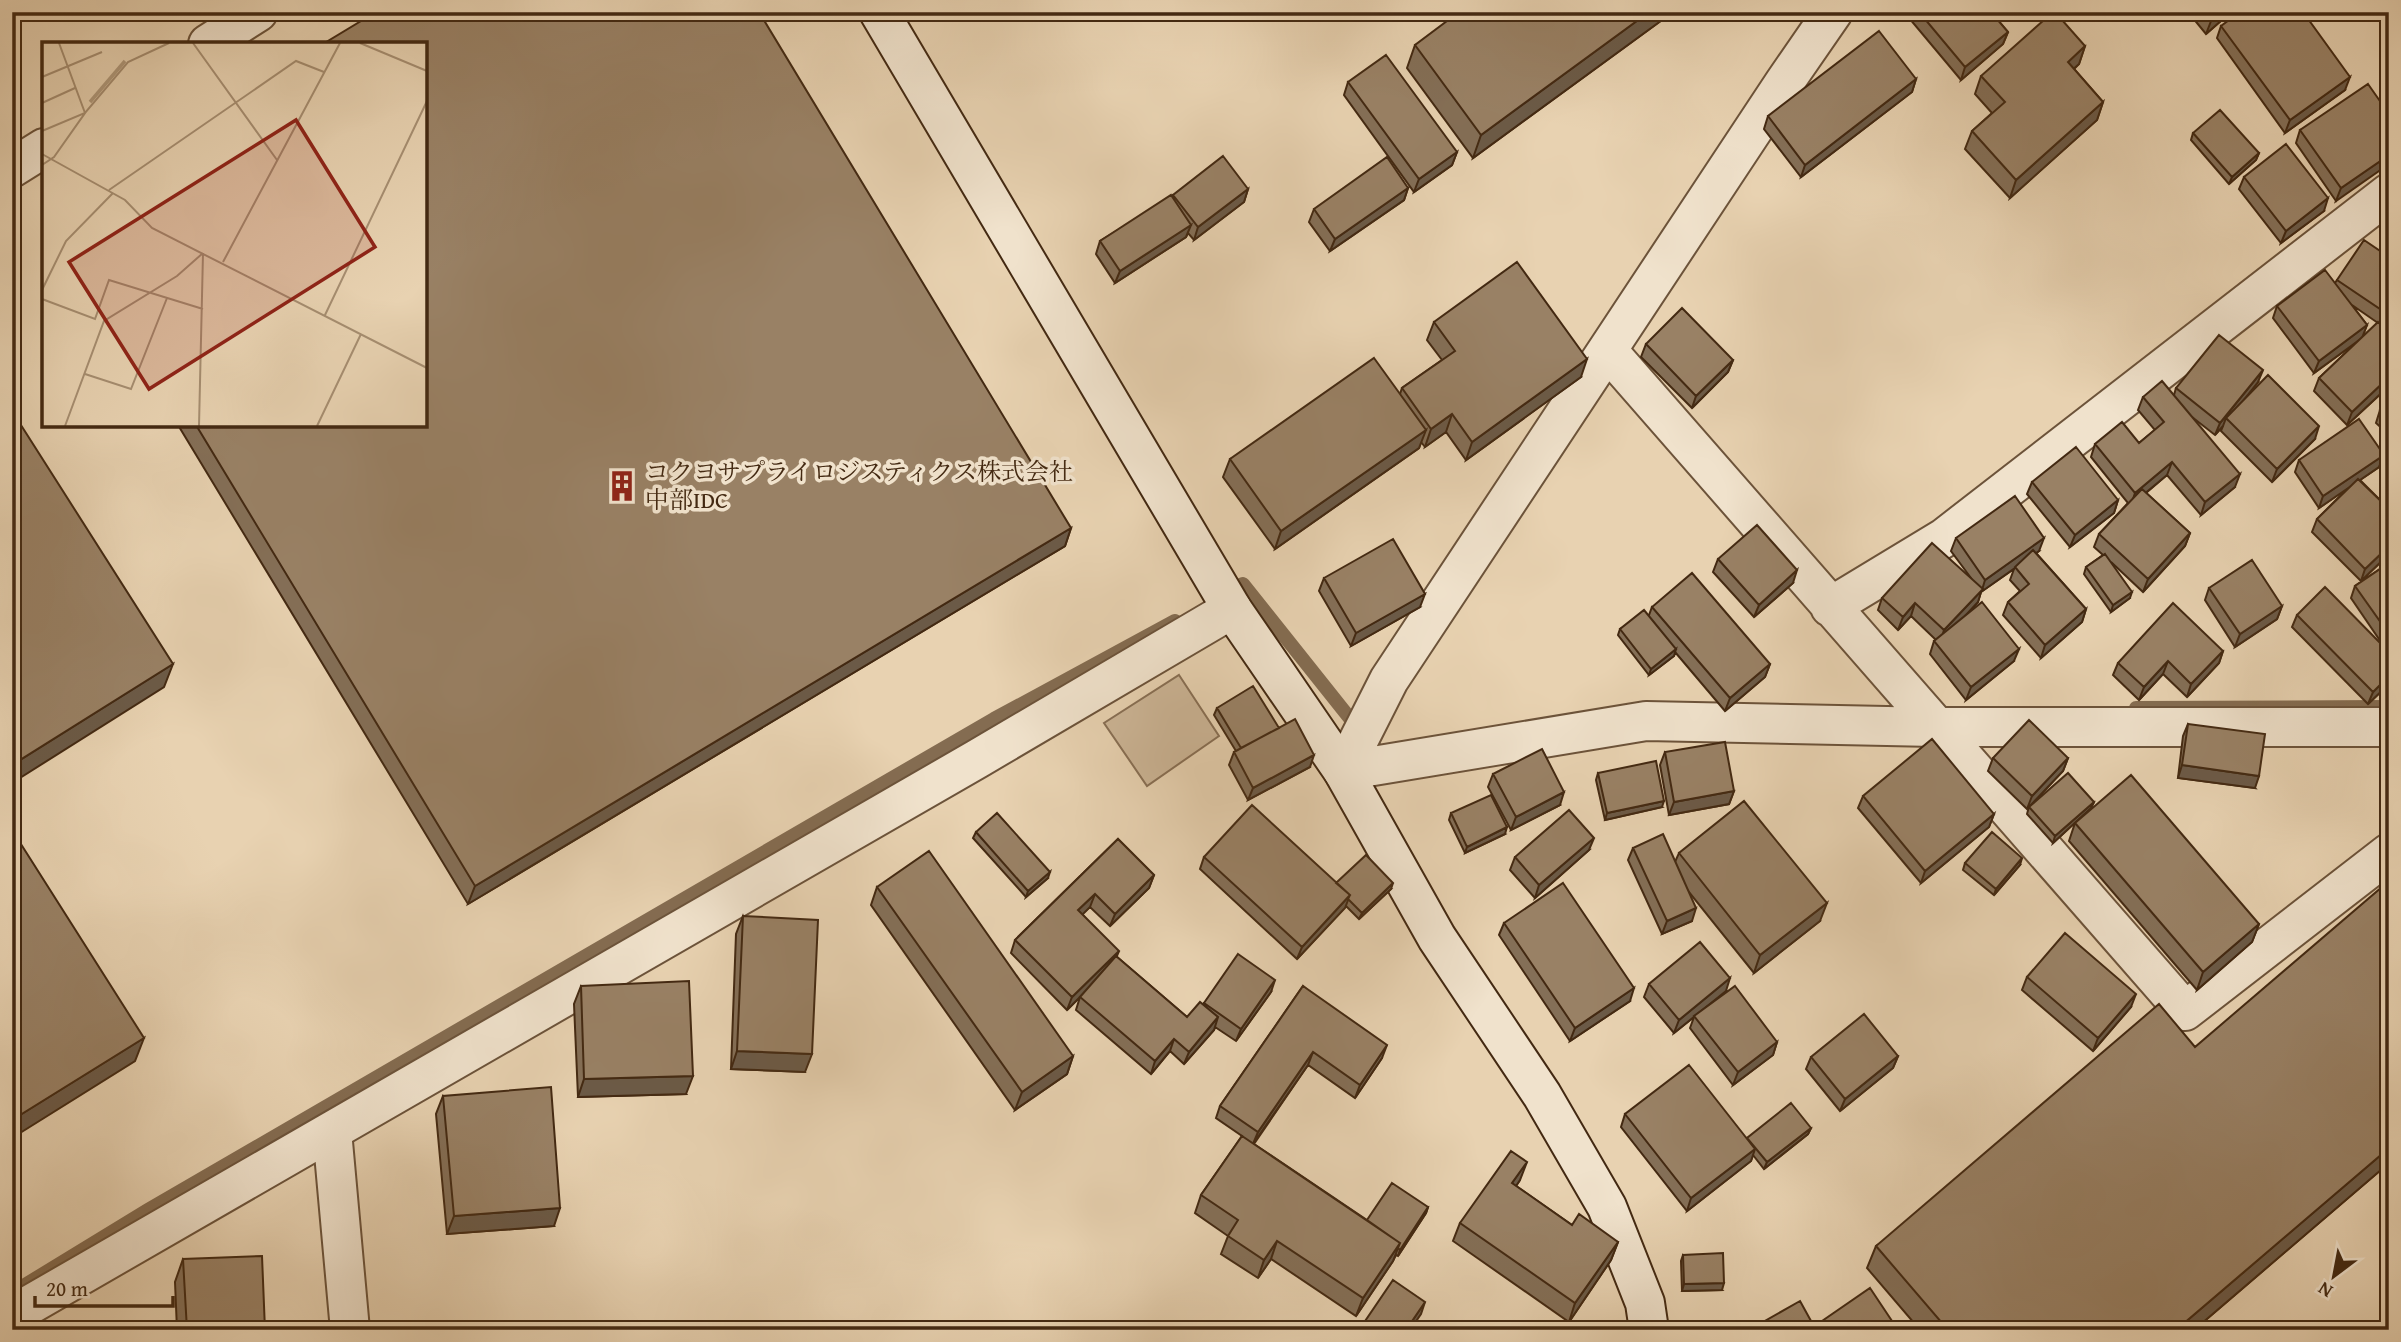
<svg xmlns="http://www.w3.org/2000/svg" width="2401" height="1342" font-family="'Gentium Book Plus','Noto Serif JP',serif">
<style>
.park{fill:#ccb596;stroke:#886f54;stroke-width:2}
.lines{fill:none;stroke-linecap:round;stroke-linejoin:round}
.stream{stroke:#846c51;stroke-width:14}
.street-casing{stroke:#6c533a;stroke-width:42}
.secondary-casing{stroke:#432912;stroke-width:42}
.street{stroke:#f0e2cc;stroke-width:38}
.secondary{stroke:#f0e2cc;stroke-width:38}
.wall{fill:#846f57;stroke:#432912;stroke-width:2;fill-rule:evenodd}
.shaded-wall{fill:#6b5a47;stroke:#432912;stroke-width:2}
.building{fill:#998165;stroke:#432912;stroke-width:2}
.labels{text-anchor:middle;stroke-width:7;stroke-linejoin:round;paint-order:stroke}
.poi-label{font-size:24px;fill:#432912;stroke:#f0e2cc;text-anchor:start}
.inset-river{fill:none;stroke:#b0997b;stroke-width:3.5}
.inset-road{fill:none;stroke:#a68e71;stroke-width:2}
.view{fill:#8f2418;fill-opacity:0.15;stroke:#8f2418;stroke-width:3.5}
.inset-edge{fill:none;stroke:#432912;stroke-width:3.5}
</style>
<rect width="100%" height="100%" fill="#e8d2b1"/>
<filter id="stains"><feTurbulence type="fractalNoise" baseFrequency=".00286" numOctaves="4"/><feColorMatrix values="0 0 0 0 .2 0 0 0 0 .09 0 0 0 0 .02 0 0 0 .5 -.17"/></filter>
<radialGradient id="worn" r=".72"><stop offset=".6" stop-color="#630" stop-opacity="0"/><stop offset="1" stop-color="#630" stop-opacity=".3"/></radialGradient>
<path class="park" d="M1179,675L1219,736L1147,786L1104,723Z"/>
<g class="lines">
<path class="stream" d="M1223,595L1243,584L1360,731
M2136,708L2389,707
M12,1293L148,1210L994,719L1175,621"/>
<defs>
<path id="street" d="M208,44L258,12
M12,168L44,148
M1608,351L2185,1011L2389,853
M1830,607L1944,538L2389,193
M1343,771L1646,721L1935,727H2389
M1343,771L1389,680L1784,83L1833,12
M332,1131L350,1330
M12,1315L977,759L1232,609"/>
<path id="secondary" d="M879,12L1232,609L1343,771L1437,938L1542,1095L1607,1207L1645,1303L1649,1330"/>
</defs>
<use href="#street" class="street-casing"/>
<use href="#secondary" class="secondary-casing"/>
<use href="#street" class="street"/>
<use href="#secondary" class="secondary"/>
</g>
<path class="wall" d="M1673,12L1473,158L1407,68L1415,45Z
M1904,12H1991L2008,32L2003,44L1961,80Z
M2188,12H2231L2206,34Z
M2221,26L2345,90L2285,133L2217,38Z
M2085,46L2079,64L2074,69L2103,102L2097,120L2010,198L1965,149L1972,131L1992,113L1975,94L1981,76Z
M1916,79L1912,92L1801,177L1764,129L1768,116Z
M1348,82L1457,152L1452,165L1414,192L1344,95Z
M2389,114L2336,201L2296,143L2300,130Z
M2193,133L2259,153L2256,160L2229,184L2191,140Z
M2244,177L2324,211L2281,243L2239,189Z
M1408,188L1404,200L1330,251L1309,222L1314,209Z
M1248,189L1244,202L1194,240L1188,233L1186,237L1115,283L1096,254L1100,241L1173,197V195Z
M2389,257V326L2387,329L2382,326L2389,333V386L2347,425L2314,391L2319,378L2359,340L2314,373L2273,318L2277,306L2335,283L2337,280ZM2352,305L2378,323L2362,337L2367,325Z
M1434,322L1581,377L1466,460L1446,432L1425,447L1421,442L1419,448L1275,549L1223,477L1230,459L1400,394L1402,388L1442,360L1427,340Z
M1646,344L1733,360L1728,372L1692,408L1641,357Z
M2258,382L2245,399L2315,439L2272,482L2221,431L2223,426L2215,435L2192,417L2235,487L2201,515L2167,475L2146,493L2190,533L2185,546L2143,592L2111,562L2130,598L2111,612L2084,574L2086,567L2103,555L2094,547L2099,534L2128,503L2091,457L2095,444L2139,443L2155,430L2138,410L2143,397L2174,395L2176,388Z
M2389,402V435L2376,423L2380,410Z
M178,425H425L1071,528L1065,546L468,904Z
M2384,455L2379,467L2360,480L2389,509V554L2361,581L2312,532L2317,519L2349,487L2319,508L2295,472L2299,460Z
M2032,482L2118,500L2114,513L2070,547L2027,494Z
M1956,538L2039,551L2036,553L2086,609L2082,622L2041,658L2003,615L2008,602L2020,591L2010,580L2014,569L1981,592L1978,602L1962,619L2014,661L1966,700L1930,654L1934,641L1936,640L1911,616L1898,630L1878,610L1882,598L1971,578L1951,551Z
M1718,559L1793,583L1754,617L1713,572Z
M2389,563V684L2368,704L2292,627L2297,615L2385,648L2351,598L2355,586Z
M1324,578L1420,607L1351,646L1319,591Z
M2209,588L2282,606L2277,619L2235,647L2205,600Z
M1652,607L1770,664L1765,677L1725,711L1675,652L1674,656L1649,675L1618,635L1620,629L1649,615Z
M2223,651L2219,663L2187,697L2163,674L2139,700L2113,675L2118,663Z
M1217,708L1279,728L1310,767L1248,800L1229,765L1234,752L1236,751L1214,715Z
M2188,724L2255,788L2178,778L2183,736Z
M1665,752L1734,791L1729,804L1669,815L1660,765Z
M1993,758H2068L2063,771L2027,809L1988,771Z
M1598,773L1662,807L1605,820L1596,780Z
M1493,774L1560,805L1511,830L1488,787Z
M1863,796L1994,814L1989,827L1921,883L1858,808Z
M2094,802L2091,808L2053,843L2027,814L2029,807Z
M1451,813L1505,834L1465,853L1449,820Z
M2075,823L2259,924L2252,942L2197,990L2069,841Z
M976,832L1048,878L1026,897L973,838Z
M1118,839L1154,875L1149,888L1110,926L1090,907L1082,914L1117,957L1187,1017L1203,1005L1204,1003L1271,992L1236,1041L1215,1027L1214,1030L1184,1064L1170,1051L1151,1074L1076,1010L1080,997L1083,994L1067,1010L1011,953L1015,940Z
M1633,848L1675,862L1679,853L1820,921L1754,973L1689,892L1692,921L1662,934L1628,860Z
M1589,850L1535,898L1510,870L1515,857Z
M1204,857L1336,883L1391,889L1359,919L1346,906L1297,959L1200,869Z
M1965,863L2020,865L1994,895L1963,870Z
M877,887L1073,1056L1067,1074L1015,1110L871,905Z
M743,916L805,1072L731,1069L736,934Z
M1504,923L1630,1001L1570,1041L1499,935Z
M2027,977L2131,1007L2093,1051L2022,990Z
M1649,984L1726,991L1707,1007L1777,1042L1773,1055L1733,1085L1690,1028L1694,1017L1674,1033L1644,997Z
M581,986L686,1094L578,1097L574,1004Z
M1303,986L1382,1058L1355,1098L1308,1065L1254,1144L1367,1220L1428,1207L1426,1213L1398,1256L1396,1255L1393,1261L1356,1316L1271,1259L1258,1278L1221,1254L1228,1236L1195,1213L1201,1195L1242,1136L1216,1118L1220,1106Z
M2195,1047L2389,1163L2194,1330H1920L1867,1268L1876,1246Z
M1898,1056L1893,1068L1840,1111L1806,1069L1811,1057Z
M443,1096L554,1226L447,1234L436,1114Z
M1625,1114L1747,1138L1811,1128L1808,1134L1764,1169L1753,1155L1751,1161L1687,1211L1621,1127Z
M1520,1180L1516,1186L1572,1225L1618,1242L1611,1260L1569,1322L1453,1241L1460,1223Z
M1683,1255L1722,1290L1682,1291L1681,1261Z
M183,1259L265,1330H177L175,1282Z
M1822,1321L1898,1330H1818Z"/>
<path class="shaded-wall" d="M1649,12H1673L1473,158L1481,135Z
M2217,12H2231L2206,34L2213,16Z
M2008,32L2003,44L1961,80L1965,67Z
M2085,46L2079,64L2061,80L2068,62Z
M2350,77L2345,90L2285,133L2290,120Z
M1916,79L1912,92L1801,177L1805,165Z
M2103,102L2097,120L2010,198L2016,180Z
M1457,152L1452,165L1414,192L1419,179Z
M2259,153L2256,160L2229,184L2232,177Z
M2389,155V164L2336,201L2341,188Z
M1408,188L1404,200L1330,251L1335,239Z
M1248,189L1244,202L1194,240L1198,227Z
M2328,198L2324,211L2281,243L2286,231Z
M1191,225L1186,237L1115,283L1120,271Z
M2367,325L2362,338L2314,373L2319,361Z
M1587,359L1581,377L1466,460L1472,442Z
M1733,360L1728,372L1692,408L1696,396Z
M2263,370L2258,382L2228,420L2226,418L2223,426L2215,435L2220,423Z
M2389,377V386L2347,425L2352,412Z
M1452,414L1446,432L1425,447L1431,429Z
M2319,426L2315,439L2272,482L2277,469Z
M1426,430L1419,448L1275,549L1281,531Z
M2384,455L2379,467L2319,508L2323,496Z
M2172,462L2167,475L2131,505L2135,493Z
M2240,474L2235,487L2201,515L2205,502Z
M2118,500L2114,513L2070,547L2075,535Z
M1071,528L1065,546L468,904L475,886Z
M2190,533L2185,546L2143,592L2148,579Z
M2044,538L2039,551L1981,592L1978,602L1940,643L1944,630L1982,590L1985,580Z
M2389,546V554L2361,581L2365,569Z
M1797,570L1793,583L1754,617L1759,605Z
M2132,592L2130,598L2111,612L2113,605Z
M1425,594L1420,607L1351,646L1356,633Z
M1915,603L1911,616L1898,630L1903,617Z
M2282,606L2277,619L2235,647L2240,634Z
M2086,609L2082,622L2041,658L2045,645Z
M1676,649L1674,656L1649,675L1651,669Z
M2019,649L2014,661L1966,700L1971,687Z
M2223,651L2219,663L2187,697L2191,684Z
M2168,661L2163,674L2139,700L2144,687Z
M173,664L164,687L12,783V765Z
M1770,664L1765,677L1725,711L1730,698Z
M2389,676V684L2368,704L2373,692Z
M1314,755L1310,767L1248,800L1253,788Z
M2068,758L2063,771L2027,809L2032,796Z
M2182,765L2259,776L2255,788L2178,778Z
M1734,791L1729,804L1669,815L1674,802Z
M1564,792L1560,805L1511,830L1516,817Z
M1664,801L1662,807L1605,820L1607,813Z
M2094,802L2091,808L2053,843L2055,836Z
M1994,814L1989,827L1921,883L1925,871Z
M1507,827L1505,834L1465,853L1467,847Z
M1594,838L1589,850L1535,898L1539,885Z
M2022,858L2020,865L1994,895L1996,889Z
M1050,872L1048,878L1026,897L1028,891Z
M1154,875L1149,888L1110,926L1115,914Z
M1393,883L1391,889L1359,919L1362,913Z
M1095,894L1090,907L1074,923L1078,910Z
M1350,895L1345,908L1297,959L1302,947Z
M1827,903L1820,921L1754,973L1760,955Z
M1696,908L1692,921L1662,934L1667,921Z
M2259,924L2252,942L2197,990L2203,972Z
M1119,951L1114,963L1067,1010L1072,997Z
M1730,978L1726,991L1674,1033L1679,1020Z
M1275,980L1271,992L1236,1041L1241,1029Z
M1634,988L1630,1001L1570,1041L1575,1028Z
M2136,994L2131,1007L2093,1051L2098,1038Z
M1218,1017L1214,1030L1184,1064L1189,1052Z
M144,1038L135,1061L12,1138V1120Z
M1174,1039L1170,1051L1151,1074L1155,1061Z
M1777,1042L1773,1055L1733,1085L1738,1072Z
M1387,1045L1382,1058L1355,1098L1360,1085Z
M737,1051L812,1054L805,1072L731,1069Z
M1313,1052L1308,1065L1253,1144L1258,1132Z
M1073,1056L1067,1074L1015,1110L1022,1092Z
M1898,1056L1893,1068L1840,1111L1845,1099Z
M693,1076L686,1094L578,1097L584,1079Z
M1811,1128L1808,1134L1764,1169L1767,1162Z
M2389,1148V1163L2194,1330H2176Z
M1755,1149L1751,1161L1687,1211L1691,1198Z
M1527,1162L1520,1180L1506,1201L1512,1183Z
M1428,1207L1426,1213L1398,1256L1400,1250Z
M560,1208L554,1226L447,1234L454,1216Z
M1277,1241L1271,1259L1258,1278L1264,1260Z
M1618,1242L1611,1260L1569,1322L1575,1303Z
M1400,1243L1393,1261L1356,1316L1363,1298Z
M1724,1283L1722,1290L1682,1291L1684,1284Z
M1425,1302L1421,1314L1410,1330H1406Z"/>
<path class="building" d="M376,12H759L1071,528L475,886L196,425H425V44H323Z
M1459,12H1649L1481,135L1415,45Z
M1919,12H1991L2008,32L1965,67Z
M2053,12H2055L2085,46L2068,62L2103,102L2016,180L1972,131L2005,102L1981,76Z
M2240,12H2303L2350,77L2290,120L2221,26Z
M1879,31L1916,79L1805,165L1768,116Z
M1386,55L1457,152L1419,179L1348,82Z
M2368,84L2389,114V155L2341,188L2300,130Z
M2220,110L2259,153L2232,177L2193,133Z
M2286,144L2328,198L2286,231L2244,177Z
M1223,156L1248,189L1198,227L1173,195Z
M1387,157L1408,188L1335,239L1314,209Z
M1171,195L1191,225L1120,271L1100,241Z
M2364,240L2389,257V315L2337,280Z
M1517,262L1587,359L1472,442L1452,414L1431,429L1402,388L1455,351L1434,322Z
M2325,270L2367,325L2319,361L2277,306Z
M1682,308L1733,360L1696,396L1646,344Z
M2378,322L2389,333V377L2352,412L2319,378Z
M2219,335L2263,370L2220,423L2176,388Z
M1374,358L1426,430L1281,531L1230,459Z
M2268,375L2319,426L2277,469L2226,418Z
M2162,381L2240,474L2205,502L2172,462L2135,493L2095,444L2122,422L2139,443L2164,422L2143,397Z
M2389,402V418L2380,410Z
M12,411L173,664L12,765Z
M2359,419L2384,455L2323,496L2299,460Z
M2076,447L2118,500L2075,535L2032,482Z
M2358,479L2389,509V546L2365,569L2317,519Z
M2142,489L2190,533L2148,579L2099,534Z
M2015,496L2044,538L1985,580L1956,538Z
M1757,525L1797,570L1759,605L1718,559Z
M1393,539L1425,594L1356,633L1324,578Z
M1932,543L1983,589L1944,630L1915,603L1903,617L1882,598Z
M2033,550L2086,609L2045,645L2008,602L2029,584L2015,567Z
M2105,554L2132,592L2113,605L2086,567Z
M2252,560L2282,606L2240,634L2209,588Z
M2389,563V634L2355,586Z
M1692,573L1770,664L1730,698L1652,607Z
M2325,587L2389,652V676L2373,692L2297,615Z
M1982,602L2019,649L1971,687L1934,641Z
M2173,603L2223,651L2191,684L2168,661L2144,687L2118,663Z
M1644,610L1676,649L1651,669L1620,629Z
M1253,686L1279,728L1241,748L1217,708Z
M1295,719L1314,755L1253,788L1234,752Z
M2029,720L2068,758L2032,796L1993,758Z
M2188,724L2265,734L2259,776L2182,765Z
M1932,739L1994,814L1925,871L1863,796Z
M1725,742L1734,791L1674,802L1665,752Z
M1542,749L1564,792L1516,817L1493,774Z
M1656,761L1664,801L1607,813L1598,773Z
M2068,773L2094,802L2055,836L2029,807Z
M2131,775L2259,924L2203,972L2075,823Z
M1491,795L1507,827L1467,847L1451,813Z
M1744,801L1827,903L1760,955L1679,853Z
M1252,805L1350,895L1302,947L1204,857Z
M1569,810L1594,838L1539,885L1515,857Z
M997,813L1050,872L1028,891L976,832Z
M12,830L144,1038L12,1120Z
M1992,832L2022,858L1996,889L1965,863Z
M1663,834L1696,908L1667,921L1633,848Z
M1118,839L1154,875L1115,914L1095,894L1078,910L1119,951L1072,997L1015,940Z
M929,851L1073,1056L1022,1092L877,887Z
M1366,855L1393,883L1362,913L1348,899L1350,895L1336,883Z
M2389,881V1148L2176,1330H1948L1876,1246L2159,1004L2195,1047Z
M1563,883L1634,988L1575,1028L1504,923Z
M743,916L818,920L812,1054L737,1051Z
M2065,933L2136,994L2098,1038L2027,977Z
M1700,942L1730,978L1679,1020L1649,984Z
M1238,954L1275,980L1241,1029L1204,1003Z
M1116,956L1187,1017L1200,1002L1218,1017L1189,1052L1174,1039L1155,1061L1080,997Z
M689,981L693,1076L584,1079L581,986Z
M1303,986L1387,1045L1360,1085L1313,1052L1258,1132L1220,1106Z
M1735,986L1777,1042L1738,1072L1694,1016Z
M1864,1014L1898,1056L1845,1099L1811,1057Z
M1689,1065L1755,1149L1691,1198L1625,1114Z
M551,1087L560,1208L454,1216L443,1096Z
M1791,1103L1811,1128L1767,1162L1747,1138Z
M1242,1136L1400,1243L1363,1298L1277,1241L1264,1260L1228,1236L1238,1220L1201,1195Z
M1511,1151L1527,1162L1512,1183L1572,1225L1579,1214L1618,1242L1575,1303L1460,1223Z
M1392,1183L1428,1207L1400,1250L1398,1248L1400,1243L1367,1220Z
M1723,1253L1724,1283L1684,1284L1683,1255Z
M262,1256L265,1330H187L183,1259Z
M1393,1280L1425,1302L1406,1330H1359Z
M1870,1288L1898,1330H1827L1822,1321Z
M1800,1301L1816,1330H1749Z
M1457,1325L1463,1330H1453Z"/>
<defs>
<symbol id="building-bare" viewBox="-9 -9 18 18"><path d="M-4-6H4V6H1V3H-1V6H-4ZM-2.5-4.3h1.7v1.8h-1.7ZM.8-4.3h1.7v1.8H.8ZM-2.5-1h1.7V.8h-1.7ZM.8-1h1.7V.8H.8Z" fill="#8f2418" stroke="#f0e2cc" stroke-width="2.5" paint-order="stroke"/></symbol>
</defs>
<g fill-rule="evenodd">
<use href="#building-bare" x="600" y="464" width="44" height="44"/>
</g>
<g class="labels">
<g class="poi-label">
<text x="645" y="480">コクヨサプライロジスティクス株式会社<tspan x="645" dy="28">中部IDC</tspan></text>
</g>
</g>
<g transform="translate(42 42)">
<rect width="385" height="385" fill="#e8d2b1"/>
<path class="inset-river" d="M48,60L83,19"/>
<path class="inset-road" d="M151,1L235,118M318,1L385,29M0,35L60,10M0,61L33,46M0,89L43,71L86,20L127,1M0,112L83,158L110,186L385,326M0,123L12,115L43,71L17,1M67,148L254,19L282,30M181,220L298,1M0,248L24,199L71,151M0,257L53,277L67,238L161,267M283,273L385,59M43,332L89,347L125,256M23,384L62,279L135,234L161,211M157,384L161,211M275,384L319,292"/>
<path class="view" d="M254,78L333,205L107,347L27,220Z"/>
<rect width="385" height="385" class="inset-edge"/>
</g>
<rect width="2401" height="1342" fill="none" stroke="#e8d2b1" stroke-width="42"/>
<rect x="14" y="14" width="2373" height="1314" fill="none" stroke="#432912" stroke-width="3.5"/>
<rect x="21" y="21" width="2359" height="1300" fill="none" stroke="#432912" stroke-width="2"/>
<g transform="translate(2334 1276) rotate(212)" stroke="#f0e2cc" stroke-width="5" paint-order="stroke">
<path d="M0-5L12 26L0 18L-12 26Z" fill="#432912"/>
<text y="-10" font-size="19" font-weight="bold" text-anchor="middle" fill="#432912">N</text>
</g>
<path d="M35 1296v10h138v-10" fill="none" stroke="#432912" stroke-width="3.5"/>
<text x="46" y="1296" font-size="21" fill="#432912" stroke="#f0e2cc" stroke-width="5" paint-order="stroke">20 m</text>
<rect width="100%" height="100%" filter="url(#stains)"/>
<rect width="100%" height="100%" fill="url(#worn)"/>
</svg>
